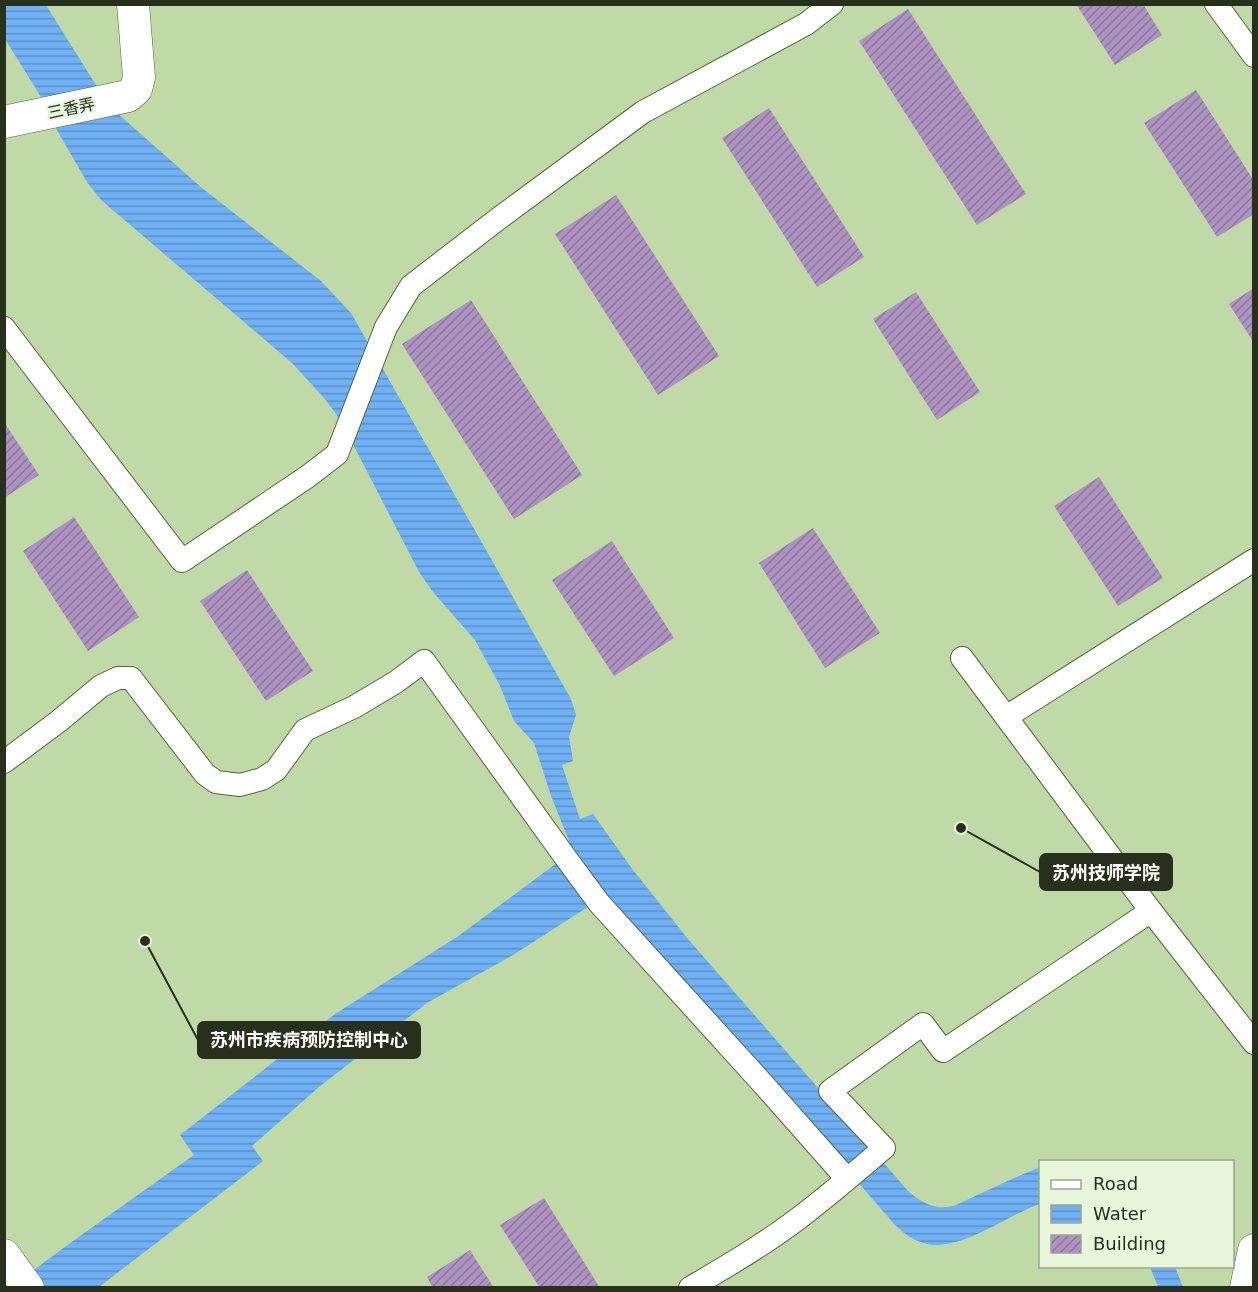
<svg xmlns="http://www.w3.org/2000/svg" width="1258" height="1292" font-family="'DejaVu Sans','Noto Sans SC',sans-serif">
<style>
.water{fill:url(#water-rules)}
.building{fill:url(#building-hatch)}
.lines{fill:none;stroke-linecap:round;stroke-linejoin:round}
.street-casing{stroke:#4e6537;stroke-width:24}
.secondary-casing{stroke:#4e6537;stroke-width:33}
.street{stroke:#fff;stroke-width:22}
.secondary{stroke:#fff;stroke-width:32}
.labels{text-anchor:middle;stroke-width:4.5;stroke-linejoin:round;paint-order:stroke}
.street-label{font-size:16px;fill:#26301c;stroke:#e8f6dc}
.leader{fill:none;stroke:#26301c;stroke-width:2}
.callout-dot{fill:#26301c;stroke:#e8f6dc;stroke-width:2}
.callout{fill:#26301c;stroke:#26301c;stroke-width:2}
.callout-label{font-size:18px;text-anchor:middle;font-weight:bold;fill:#fff}
</style>
<defs>
<pattern id="water-rules" width="6" height="5" patternUnits="userSpaceOnUse" patternTransform="scale(1.5)"><rect width="6" height="5" fill="#70b1f5"/><path d="M0 2.5h6" fill="none" stroke="#5c90c6"/></pattern>
<pattern id="building-hatch" width="6" height="6" patternUnits="userSpaceOnUse" patternTransform="scale(1.5)"><rect width="6" height="6" fill="#ae92c1"/><path d="M-1 1l2-2M0 6l6-6M5 7l2-2" fill="none" stroke="#8d789c"/></pattern>
</defs>
<rect width="100%" height="100%" fill="#bfdaa7"/>
<path class="water" d="M5,5H46L94,82L117,113L202,188L321,281L351,313L571,699L576,715L569,737L573,761L562,765L580,819L593,814L633,870L688,939L909,1192C924,1204 937,1211 956,1205L1014,1178L1040,1167V1204C1006,1215 954,1258 918,1241C909,1238 902,1231 895,1225L647,939L605,896L513,955L427,1003L319,1087L252,1146L263,1161L99,1287H11L66,1246L194,1155L180,1135L335,1014L457,937L573,851L551,796L534,743L514,721L500,686L475,640L433,592L419,572L341,421L325,399L292,363L101,200L87,182L55,127L41,97L5,39Z
M1150,1267H1175L1183,1287H1158Z"/>
<path class="building" d="M1076,4H1143L1162,35L1115,65Z
M908,9L1026,194L977,225L859,41Z
M1196,90L1254,181V214L1217,237L1144,123Z
M769,108L864,257L817,287L722,138Z
M616,195L719,356L658,395L555,234Z
M1254,288V343L1229,304Z
M916,292L980,392L937,420L873,319Z
M471,300L582,475L514,519L402,344Z
M4,422L39,475L4,498Z
M1099,477L1163,578L1118,606L1054,506Z
M74,517L139,617L88,651L23,551Z
M813,528L880,633L825,668L759,563Z
M612,541L674,638L614,676L552,580Z
M247,570L313,671L266,701L200,601Z
M544,1198L600,1288H540L500,1225Z
M470,1250L494,1288H433L427,1277Z"/>
<g class="lines">
<defs>
<path id="street" d="M1216,4L1254,56
M4,328L182,561L307,477L337,454L386,327L411,286L498,219L643,112L806,24L832,4
M1006,717L1254,560
M4,762L59,721L101,686L118,678H131L205,774L216,782L240,785L262,779L276,770L305,730L354,707L396,682L424,661L563,854L599,903L764,1085L847,1179
M1151,911L1254,1043
M690,1288C727,1266 765,1244 799,1218C828,1196 856,1172 884,1148L830,1091L923,1024L943,1051L1151,911L962,658"/>
<path id="secondary" d="M4,122L128,96L136,89L139,77L133,4
M4,1255L28,1288
M1246,1288L1254,1250"/>
</defs>
<use href="#street" class="street-casing"/>
<use href="#secondary" class="secondary-casing"/>
<use href="#street" class="street"/>
<use href="#secondary" class="secondary"/>
</g>
<g class="labels">
<g class="street-label">
<text transform="translate(71 108) rotate(-12)" y="6">三香弄</text>
</g>
</g>
<path class="leader" d="M961 828L1040 872M145 941L198 1040"/>
<g class="callout-dot">
<circle cx="961" cy="828" r="6"/>
<circle cx="145" cy="941" r="6"/>
</g>
<g class="callout">
<rect x="1040" y="854" width="132" height="36" rx="6"/>
<rect x="198" y="1022" width="222" height="36" rx="6"/>
</g>
<g class="callout-label">
<text x="1106" y="879">苏州技师学院</text>
<text x="309" y="1046">苏州市疾病预防控制中心</text>
</g>
<rect width="1258" height="1292" fill="none" stroke="#26301c" stroke-width="12"/>
<rect x="1039" y="1160" width="195" height="108" fill="#e8f6dc" stroke="#9aa78f" stroke-width="1.5"/>
<rect x="1051" y="1180" width="30" height="9" fill="#ffffff" stroke="#9aa78f" stroke-width="1.5"/>
<text x="1093" y="1190" font-size="18" fill="#26301c">Road</text>
<rect x="1051" y="1205" width="30" height="18" fill="url(#water-rules)" stroke="#9aa78f" stroke-width="1.5"/>
<text x="1093" y="1220" font-size="18" fill="#26301c">Water</text>
<rect x="1051" y="1235" width="30" height="18" fill="url(#building-hatch)" stroke="#9aa78f" stroke-width="1.5"/>
<text x="1093" y="1250" font-size="18" fill="#26301c">Building</text>
</svg>
